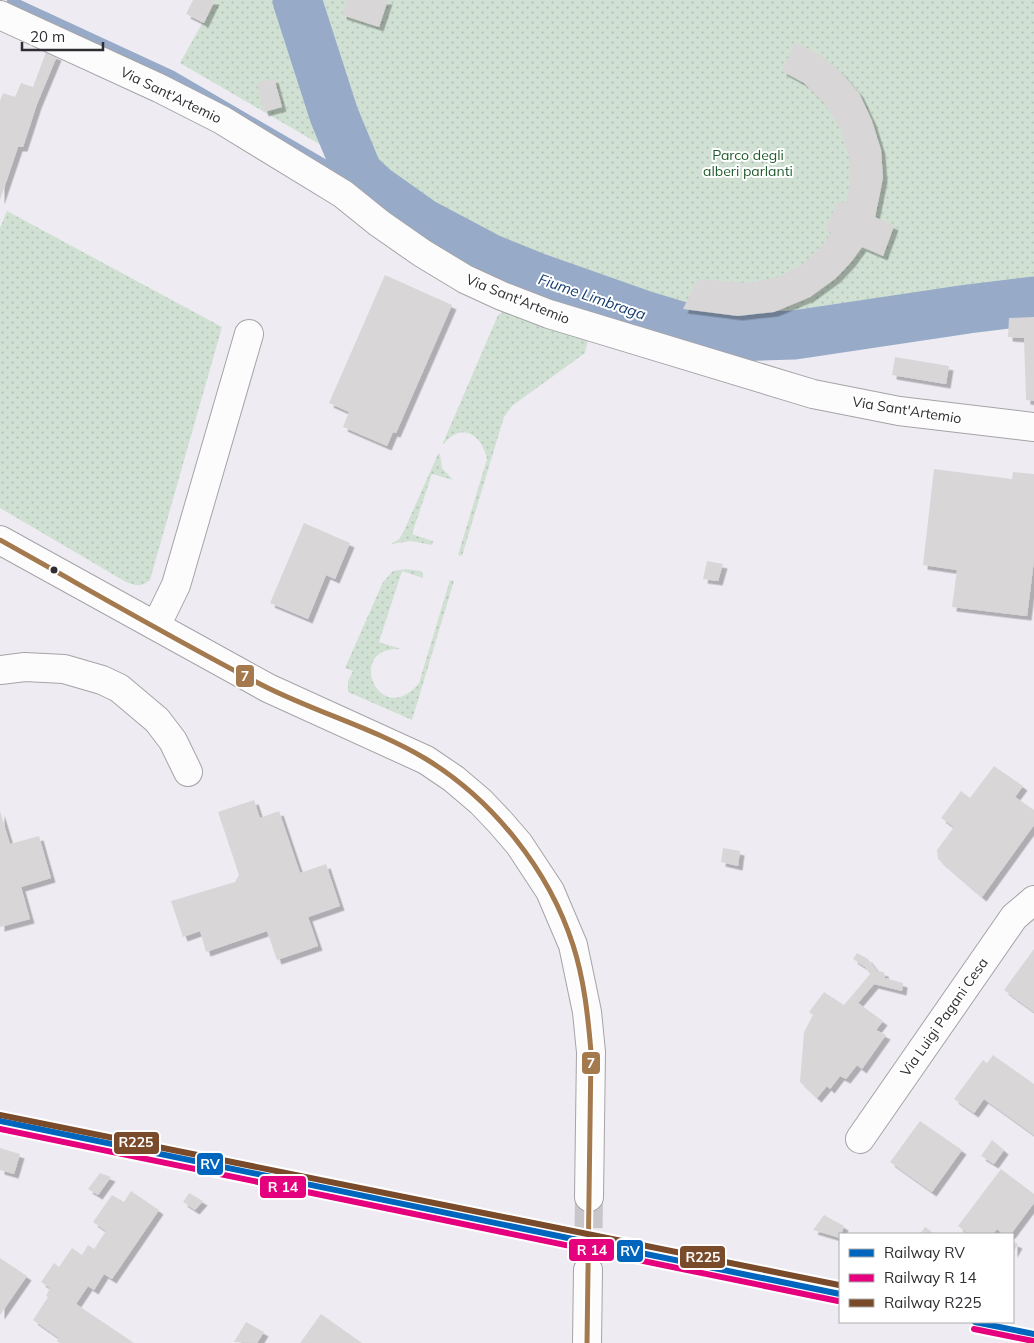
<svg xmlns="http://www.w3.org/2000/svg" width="1034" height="1343" font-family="Mulish,sans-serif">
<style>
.grass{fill:url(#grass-dots)}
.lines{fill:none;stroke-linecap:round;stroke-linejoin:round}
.stream{stroke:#97abc9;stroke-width:8}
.river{stroke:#97abc9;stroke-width:49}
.building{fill:#d9d6d8;filter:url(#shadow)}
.minor-tunnel{stroke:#c8c6cb;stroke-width:28;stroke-dasharray:28 14;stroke-linecap:butt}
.minor-casing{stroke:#a5a3a7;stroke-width:30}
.minor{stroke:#fcfcfd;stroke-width:28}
.bus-1-casing{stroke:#fff;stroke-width:9}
.bus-1{stroke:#a4794e;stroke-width:5}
.rail-1-casing{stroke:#fff;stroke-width:10}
.rail-2-casing{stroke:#fff;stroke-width:10}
.rail-3-casing{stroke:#fff;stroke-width:10}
.rail-1{stroke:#0065bd;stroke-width:6}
.rail-2{stroke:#e5007d;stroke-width:6}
.rail-3{stroke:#7a4b2a;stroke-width:6}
.bus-dot{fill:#2e2d31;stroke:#fff;stroke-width:2}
.labels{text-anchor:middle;stroke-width:4;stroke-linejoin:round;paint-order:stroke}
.street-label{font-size:14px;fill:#2e2d31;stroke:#fff}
.park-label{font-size:14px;fill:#205b2b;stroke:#fff}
.water-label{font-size:15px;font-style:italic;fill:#143c6f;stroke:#fff}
.line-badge{stroke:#fff;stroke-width:2}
.badge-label{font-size:14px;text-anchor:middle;font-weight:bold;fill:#fff}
</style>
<defs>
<pattern id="grass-dots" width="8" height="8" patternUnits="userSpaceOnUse" patternTransform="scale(1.25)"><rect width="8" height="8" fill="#d0e1d3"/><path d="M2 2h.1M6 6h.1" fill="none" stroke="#b3c1b6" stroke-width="1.8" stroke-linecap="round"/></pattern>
<filter id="shadow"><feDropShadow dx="4.5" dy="4.5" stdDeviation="0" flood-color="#0004"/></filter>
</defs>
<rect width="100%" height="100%" fill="#eeecf2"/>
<path class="grass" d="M215,0H1034V293L813,324L751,328L709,326L482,239L415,199L364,162L333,152L180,63Z
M7,211L222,327L150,580C142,587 136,586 126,582L0,508V228Z
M504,311L589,336L585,353L512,406L504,417L462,556L458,555L487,459C482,435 462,421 444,444L443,443L498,315Z
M438,454H440L442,468L453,480L432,474L412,534L433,541L432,545L411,541L391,544L399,539L403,533Z
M406,569L421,571L423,574V578L402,571L379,642L401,649C343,646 380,731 419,683L450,580L454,581L412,720L348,692V681L353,671L345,668L383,582L393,571Z"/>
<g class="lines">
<path class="stream" d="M11,0L173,75L338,171L347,174L358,173"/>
<path class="river" d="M297,0L334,115L358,173L375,189L423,223L489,258L536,277L647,316L693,330L733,337L794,335L968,309L1034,301"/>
</g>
<path class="building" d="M193,0H215L204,23L186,14Z
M347,0H388L379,27L342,15Z
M795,42L820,55L840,71L859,93L872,121L881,150L883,178L875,217L894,226L883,256L862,247L851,262L836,278L810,297L774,312L738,316L683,309L698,279L747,283L779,277L804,263L824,244L831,232L825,229L838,201L845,203L850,184L849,157L841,130L825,104L804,83L782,71Z
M46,52L57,56L37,104L23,147H18L0,200V101L3,93L15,97L21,83L33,87Z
M274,78L282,107L264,112L257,83Z
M385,275L452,305L396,433L393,432L387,446L343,427L349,412L329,403Z
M1034,317V401L1026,400L1024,338L1008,337L1009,318Z
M895,357L949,366L946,384L892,375Z
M934,469L1012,479L1013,472L1034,474V560L1027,616L952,607L957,570L923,565Z
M304,523L350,543L335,579L326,575L308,619L270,603Z
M707,561L723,564L718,581L703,579Z
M994,766L1023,786L1015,797L1034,810V825L982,897L938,859L937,850L954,827L941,818L961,791L970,798Z
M254,800L260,818L279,811L300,873L326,864L340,906L308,917L318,946L277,960L267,931L206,952L200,931L183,937L171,901L235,882L239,875L218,812Z
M0,811L10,844L39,836L51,878L21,887L30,919L0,927Z
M723,848L740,851L738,866L721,862Z
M1034,949V1012L1004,990Z
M857,953L868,959L877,971L884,972L885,978L903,983L902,991L874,984L858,1003L883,1021L876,1030L886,1035L862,1069L857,1065L846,1079L840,1076L830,1089L827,1086L817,1098L800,1082L804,1032L813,1015L809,1012L824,992L844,1005L870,974L865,967L853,959Z
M993,1055L1034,1084V1135L984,1099L974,1113L954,1099L983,1060L987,1063Z
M920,1121L962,1150L932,1192L890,1162Z
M992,1140L1004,1150L994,1164L981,1156Z
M0,1148L20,1154L14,1174L0,1170Z
M1001,1169L1034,1194V1203L1011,1234H1003L997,1229L993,1234H969L958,1226Z
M100,1173L111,1177L98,1195L88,1189Z
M131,1191L159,1210L112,1279L104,1274L94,1290L88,1286L76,1304L134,1343H60L57,1341L59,1338L33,1320L48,1297L46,1296L50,1288L41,1282L54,1263L59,1267L72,1248L82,1255L88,1245L94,1249L106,1231L93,1222L112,1195L124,1202Z
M189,1193L203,1201L195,1210L183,1202Z
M824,1215L844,1226L840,1238L813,1230Z
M925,1227L935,1234H920Z
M1013,1242L1018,1244L1013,1253Z
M0,1258L27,1276L0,1315Z
M321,1314L362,1343H300Z
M246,1322L264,1332L257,1343L234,1342Z"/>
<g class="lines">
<path class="minor-tunnel" d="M588,1270L589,1197"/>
<defs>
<path id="minor" d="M0,15L159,88L222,120L343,194L379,223L422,253L465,279L502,296L549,314L813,394L899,411L1034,427
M0,540L268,688L426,760L454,779L481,802L500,822L519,844L550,891L573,945L587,1012L591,1052L589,1197
M156,626L176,585L249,334
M0,670L25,667L64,669L102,680L119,688L157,720L173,741L188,772
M860,1139L1014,917L1034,900
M587,1343L588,1270"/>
</defs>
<use href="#minor" class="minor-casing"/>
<use href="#minor" class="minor"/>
<defs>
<path id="bus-1" d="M0,540C88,589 176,641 266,687C318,713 376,729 426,759C493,800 549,870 573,945C584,979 588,1016 591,1052L587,1343"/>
</defs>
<use href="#bus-1" class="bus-1-casing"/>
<use href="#bus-1" class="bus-1"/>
<defs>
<path id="rail-1" d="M0,1121L840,1294
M975,1322L1034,1334"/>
<path id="rail-2" d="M0,1129L838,1301
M974,1329L1033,1341"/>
<path id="rail-3" d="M0,1115L839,1285"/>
</defs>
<use href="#rail-1" class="rail-1-casing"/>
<use href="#rail-2" class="rail-2-casing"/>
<use href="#rail-3" class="rail-3-casing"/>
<use href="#rail-1" class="rail-1"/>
<use href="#rail-2" class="rail-2"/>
<use href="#rail-3" class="rail-3"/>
</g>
<circle class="bus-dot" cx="54" cy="570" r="4.5"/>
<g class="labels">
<g class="street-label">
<text transform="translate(171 95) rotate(26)" y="5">Via Sant'Artemio</text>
<text transform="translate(518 299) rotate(22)" y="5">Via Sant'Artemio</text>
<text transform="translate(907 410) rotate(9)" y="5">Via Sant'Artemio</text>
<text transform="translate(944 1017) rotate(-55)" y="5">Via Luigi Pagani Cesa</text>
</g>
<g class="park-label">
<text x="748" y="160">Parco degli<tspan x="748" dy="16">alberi parlanti</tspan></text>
</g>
<g class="water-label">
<text transform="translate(592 297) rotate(19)" y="5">Fiume Limbraga</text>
</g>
</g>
<g class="line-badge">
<rect x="235" y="664" width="20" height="24" rx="5" fill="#a4794e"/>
<rect x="581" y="1051" width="20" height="24" rx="5" fill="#a4794e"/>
<rect x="113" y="1131" width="47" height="24" rx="5" fill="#7a4b2a"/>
<rect x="196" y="1152" width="28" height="24" rx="5" fill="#0065bd"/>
<rect x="259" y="1175" width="48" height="24" rx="5" fill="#e5007d"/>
<rect x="568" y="1238" width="47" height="24" rx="5" fill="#e5007d"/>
<rect x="616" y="1239" width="28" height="24" rx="5" fill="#0065bd"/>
<rect x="679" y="1245" width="47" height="24" rx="5" fill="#7a4b2a"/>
</g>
<g class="badge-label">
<text x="245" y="681">7</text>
<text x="591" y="1068">7</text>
<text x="136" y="1147">R225</text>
<text x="210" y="1169">RV</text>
<text x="283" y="1192">R 14</text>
<text x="592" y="1255">R 14</text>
<text x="630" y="1256">RV</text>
<text x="703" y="1262">R225</text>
</g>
<rect x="839" y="1233" width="175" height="90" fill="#ffffff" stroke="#ababad"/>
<rect x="849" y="1249" width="25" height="8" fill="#0065bd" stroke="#ababad"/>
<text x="884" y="1258" font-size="15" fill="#2e2d31">Railway RV</text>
<rect x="849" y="1274" width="25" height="8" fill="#e5007d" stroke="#ababad"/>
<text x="884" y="1283" font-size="15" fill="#2e2d31">Railway R 14</text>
<rect x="849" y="1299" width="25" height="8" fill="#7a4b2a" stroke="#ababad"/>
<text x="884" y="1308" font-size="15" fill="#2e2d31">Railway R225</text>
<path d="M22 42v8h81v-8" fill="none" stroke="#2e2d31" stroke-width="2.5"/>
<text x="30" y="42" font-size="15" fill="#2e2d31" stroke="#ffffff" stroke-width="4" paint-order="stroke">20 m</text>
</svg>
